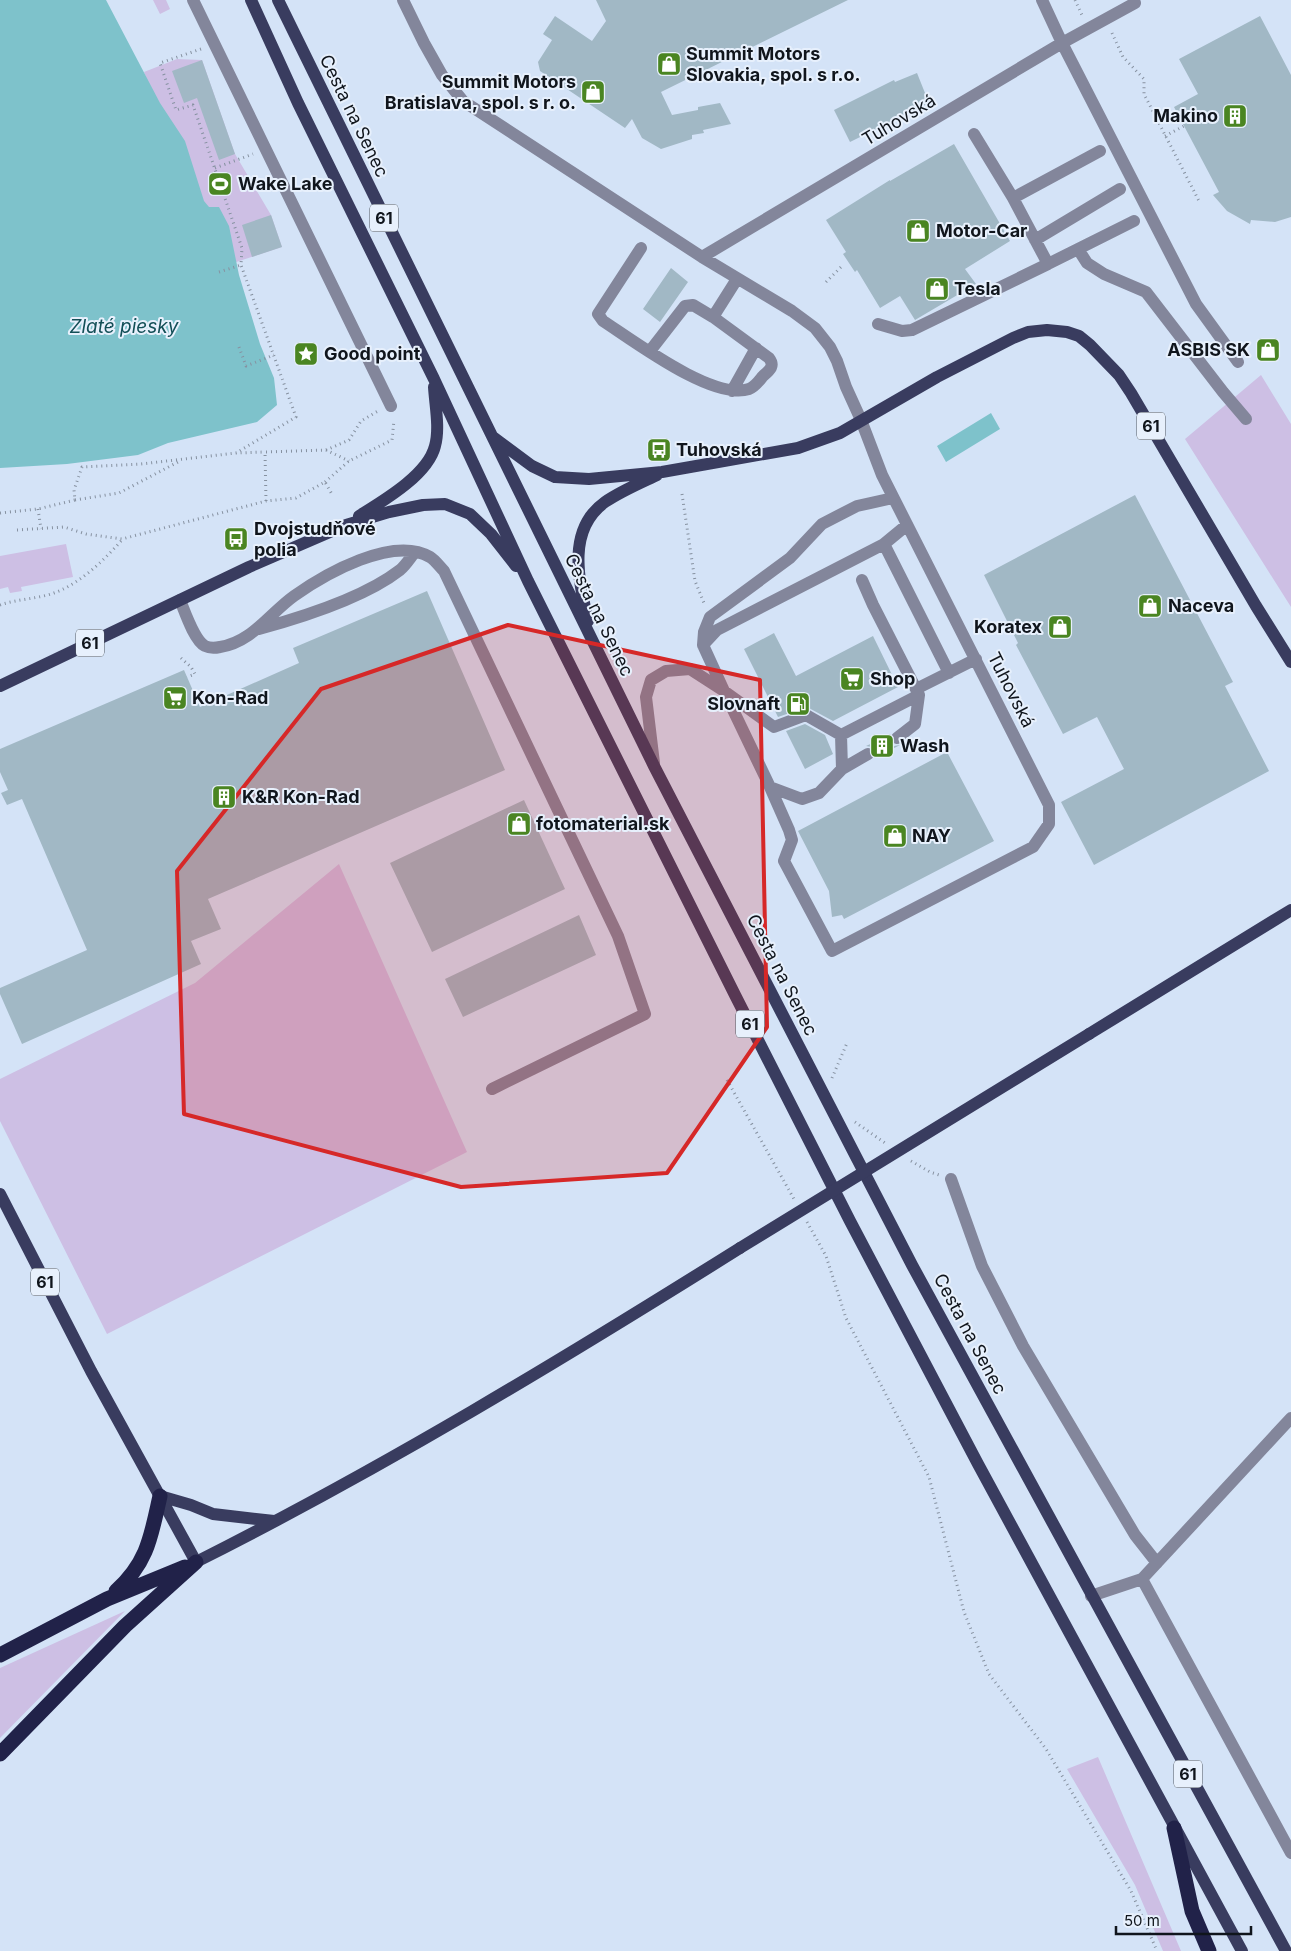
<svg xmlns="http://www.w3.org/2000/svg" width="1291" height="1951" font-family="Inter,sans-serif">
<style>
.green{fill:#cdbfe4}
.water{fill:#7ec2cb}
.building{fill:#a1b8c5}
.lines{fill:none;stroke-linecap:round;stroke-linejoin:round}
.path{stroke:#8691a0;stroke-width:3;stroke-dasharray:1 4;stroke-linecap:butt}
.minor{stroke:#83869b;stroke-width:12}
.major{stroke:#393c5f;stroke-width:12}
.highway{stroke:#212249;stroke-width:15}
.major-bridge{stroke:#393c5f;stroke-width:12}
.marked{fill:#d62828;fill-opacity:0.2;stroke:#d62828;stroke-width:4;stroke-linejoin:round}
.labels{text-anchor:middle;stroke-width:4;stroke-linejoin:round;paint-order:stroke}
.shield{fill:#e7f0fc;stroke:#50575f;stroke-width:1}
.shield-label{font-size:16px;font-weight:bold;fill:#10151c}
.poi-label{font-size:18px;font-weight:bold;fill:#10151c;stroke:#e7f0fc;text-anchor:start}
.street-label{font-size:18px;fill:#10151c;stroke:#e7f0fc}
.water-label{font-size:19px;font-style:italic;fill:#134f57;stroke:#e7f0fc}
</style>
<rect width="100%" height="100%" fill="#d4e3f7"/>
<path class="green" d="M153,0H166L170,9L160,14Z
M177,59L202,60L235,154L271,215L282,247L218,268L144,72Z
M1261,375L1291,424V607L1185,439Z
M66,544L73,577L21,587L22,591L10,593L8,587L0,589V556Z
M339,864L467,1152L107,1334L0,1121V1079L195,983Z
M125,1611L0,1738V1668Z
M1098,1757L1181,1951H1163L1135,1885L1067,1769Z"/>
<path class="water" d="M0,0H106L160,103L185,141L204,201L209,207H219L229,226L239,275L260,344L274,378L277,405L257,422L168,443L138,455L67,464L0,468Z
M991,413L1000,429L946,462L937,446Z"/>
<path class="building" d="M596,0H848L661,92L672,115L698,110V107L720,103L731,124L703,130L704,133L692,135V139L661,149L642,138L632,119L625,128L540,71L538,62L552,40L543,34L555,16L592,41L606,21Z
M1260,16L1291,75V217L1275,222L1251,220L1250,224L1227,211L1213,195L1219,192L1174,107L1198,94L1179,59Z
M202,60L235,154L219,160L197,98L184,103L172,71Z
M917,73L929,103L850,142L834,110L894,80L895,82Z
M954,144L1010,241L965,269L976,284L915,320L900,296L880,308L857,270L855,272L843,254L846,252L826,220L890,180V181Z
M271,215L282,247L252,257L242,225Z
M671,268L688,282L660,322L643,309Z
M1135,495L1233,682L1225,686L1269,771L1094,865L1061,802L1124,769L1097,717L1063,734L1016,645L1018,643L984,575Z
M427,591L505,770L208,899L221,929L191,941L201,964L22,1044L0,994V988L87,950L22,799L7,805L1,793L8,790L0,772V749L184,670L200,707L299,663L293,648Z
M774,633L796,676L873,636L898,687L833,721L807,707L778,717L744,649Z
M805,724L825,735L833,754L805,769L786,731Z
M890,735L891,743L894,746L900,745L875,758V750L872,747L866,746Z
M947,752L994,841L844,919L842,915L832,917L829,891L798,831Z
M524,800L565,889L432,952L390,863Z
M579,915L596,955L463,1017L445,979Z"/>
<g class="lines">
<path class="path" d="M1075,0L1082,15
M1112,33L1123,57L1144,79V94L1199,201
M201,49L160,63L176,110L193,105L242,248L241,265L296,417L236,453
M1165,136L1184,126
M215,168L253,154
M219,272L241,265
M826,282L841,267
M239,347L246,366L274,355
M326,450L349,440L361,421L378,411
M325,482L349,461L392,440L394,420
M682,494L695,581L704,603
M75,500L119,493L178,462
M266,501L265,452L326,450L349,461
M38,509L41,529
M0,513L38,509L75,500L74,490L82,467L141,464L236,453L265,452
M17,530L64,527L86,534L122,539L266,501L296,498L325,482L333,496
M0,605C17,599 37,599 54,593C81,583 103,561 122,540
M181,658L191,667L195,674L187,677
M832,1078L847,1043
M727,1080L794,1199
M855,1122L885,1143
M911,1161L930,1172L939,1175
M807,1222L826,1256L846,1318L929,1477L964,1612L989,1674L1046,1749L1131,1891L1157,1951"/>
<path class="minor" d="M193,0L391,406
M403,0L424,43L442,75L463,101L702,257L792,311L815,328L830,347L837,361L846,387L861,420L882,475L1049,805V824L1033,847L832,951L784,861L792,840L789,830L770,787
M1042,0L1062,43L1135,3
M1013,198L1100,151
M1035,240L1120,189
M641,248L598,314L603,321C634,341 713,401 749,389C755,387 759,381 763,376C770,370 775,366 769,358L713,317L693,305L685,306L650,351
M1078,249L1087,263L1104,274L1146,292L1223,392L1246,419
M702,257L1062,43L1196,304L1238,362
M1048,264L1134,221
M713,317L737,279
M878,324L902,331L912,330L1048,264L1013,198L974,134
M732,391L756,348
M907,525L884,544L949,673
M862,580L873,605L919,695L841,735L806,715L774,727L724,691L703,645L704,632L710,617L790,558L822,524L857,506L893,498
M180,600C185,612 194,640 205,646C209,648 215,648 220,647C252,642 269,614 294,596C325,574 393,535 430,557C435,560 440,567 444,571L618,936L645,1014L492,1089
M259,629C303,617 364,598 400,570C406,565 410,558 415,552
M703,645L717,630L884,544
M916,689L976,659
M897,738L915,724L919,695
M654,763L646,697L651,680L666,671L690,669L724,691L770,787L802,799L819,793L842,769L841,735
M842,769L868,754
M951,1179L982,1266L1023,1346L1135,1535L1157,1563
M1142,1579L1291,1853
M1091,1596L1142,1579L1291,1418"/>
<path class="major" d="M251,0L298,103L434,379L528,581L735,995L850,1221L978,1464L1242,1951
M278,0L654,766L912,1265L1286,1951
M493,437L532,466L555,477L589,479L662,472L798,448L840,433L937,377L1013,338L1028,332L1047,330L1067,332L1079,336L1090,345L1119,375L1131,393L1256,606L1291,662
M359,516C383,501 428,475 435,446C440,428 435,405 434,387
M588,621C579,581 566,530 605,502C621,491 640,483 657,475
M0,686L249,567L346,525L389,512L423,505L445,504L470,514L491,534L516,566
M1089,1034L1291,910
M0,1194L91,1371L196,1562C383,1468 563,1359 740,1248
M160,1496L191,1505L213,1514L274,1521"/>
<path class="highway" d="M116,1591C148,1562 151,1536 160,1496
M0,1655L107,1599L185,1567
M0,1754L125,1626L196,1562
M1174,1828L1192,1911L1209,1951"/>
<path class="major-bridge" d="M740,1248L1089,1034"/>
</g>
<path class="marked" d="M508,625L760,680L767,1027L667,1173L461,1187L184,1114L177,871L321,689Z"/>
<defs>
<symbol id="shop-square" viewBox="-11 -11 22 22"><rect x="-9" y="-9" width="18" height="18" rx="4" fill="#4a8522" stroke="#e7f0fc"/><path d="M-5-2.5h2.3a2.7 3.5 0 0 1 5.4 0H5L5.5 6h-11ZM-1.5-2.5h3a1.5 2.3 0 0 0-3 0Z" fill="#fff"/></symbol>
<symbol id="building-square" viewBox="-11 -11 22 22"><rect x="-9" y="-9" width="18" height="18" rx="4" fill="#4a8522" stroke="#e7f0fc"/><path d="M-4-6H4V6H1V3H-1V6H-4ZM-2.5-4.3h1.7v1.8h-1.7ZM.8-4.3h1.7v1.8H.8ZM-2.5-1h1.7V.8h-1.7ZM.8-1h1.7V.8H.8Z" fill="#fff"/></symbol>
<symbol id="stadium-square" viewBox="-11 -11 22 22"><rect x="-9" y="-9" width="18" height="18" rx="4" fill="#4a8522" stroke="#e7f0fc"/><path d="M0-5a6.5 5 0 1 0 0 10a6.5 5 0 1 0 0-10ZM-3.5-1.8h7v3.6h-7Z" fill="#fff"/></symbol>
<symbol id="sight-square" viewBox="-11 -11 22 22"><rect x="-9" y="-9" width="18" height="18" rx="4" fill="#4a8522" stroke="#e7f0fc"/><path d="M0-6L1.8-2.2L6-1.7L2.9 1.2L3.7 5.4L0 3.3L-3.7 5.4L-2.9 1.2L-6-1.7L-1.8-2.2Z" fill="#fff"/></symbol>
<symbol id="bus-square" viewBox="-11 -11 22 22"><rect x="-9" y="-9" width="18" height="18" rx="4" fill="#4a8522" stroke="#e7f0fc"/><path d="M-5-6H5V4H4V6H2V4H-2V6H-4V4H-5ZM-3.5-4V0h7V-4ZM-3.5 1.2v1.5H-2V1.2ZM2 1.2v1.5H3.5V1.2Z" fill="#fff"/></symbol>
<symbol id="supermarket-square" viewBox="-11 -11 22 22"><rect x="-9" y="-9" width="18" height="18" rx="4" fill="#4a8522" stroke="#e7f0fc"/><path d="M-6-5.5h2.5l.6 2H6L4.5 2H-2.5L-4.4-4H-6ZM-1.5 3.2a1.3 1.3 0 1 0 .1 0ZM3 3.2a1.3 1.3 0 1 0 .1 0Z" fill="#fff"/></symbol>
<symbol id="fuel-square" viewBox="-11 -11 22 22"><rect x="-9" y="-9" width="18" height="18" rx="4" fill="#4a8522" stroke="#e7f0fc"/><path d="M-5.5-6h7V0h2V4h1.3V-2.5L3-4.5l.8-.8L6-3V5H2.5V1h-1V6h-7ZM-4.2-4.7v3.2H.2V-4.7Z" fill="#fff"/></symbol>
</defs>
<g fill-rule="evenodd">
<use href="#shop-square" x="655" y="50" width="28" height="28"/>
<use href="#shop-square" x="579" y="78" width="28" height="28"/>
<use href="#building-square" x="1221" y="102" width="28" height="28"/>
<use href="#stadium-square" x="206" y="170" width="28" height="28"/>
<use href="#shop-square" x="904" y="217" width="28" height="28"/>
<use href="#shop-square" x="923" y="275" width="28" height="28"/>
<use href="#shop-square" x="1254" y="336" width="28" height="28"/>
<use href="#sight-square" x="292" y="340" width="28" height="28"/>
<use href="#bus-square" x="645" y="436" width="28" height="28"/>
<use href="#bus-square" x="222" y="525" width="28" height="28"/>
<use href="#shop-square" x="1136" y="592" width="28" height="28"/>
<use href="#shop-square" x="1046" y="613" width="28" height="28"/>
<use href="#supermarket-square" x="838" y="665" width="28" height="28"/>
<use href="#supermarket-square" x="161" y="684" width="28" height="28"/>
<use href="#fuel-square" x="784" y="690" width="28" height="28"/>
<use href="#building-square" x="868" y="732" width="28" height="28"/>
<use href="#building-square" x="210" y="783" width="28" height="28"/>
<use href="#shop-square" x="505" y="810" width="28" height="28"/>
<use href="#shop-square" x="881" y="822" width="28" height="28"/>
</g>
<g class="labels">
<g class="shield">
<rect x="370" y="204.5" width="28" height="27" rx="4"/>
<rect x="1137" y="412.5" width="28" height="27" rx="4"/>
<rect x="76" y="629.5" width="28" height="27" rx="4"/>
<rect x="736" y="1010.5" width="28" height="27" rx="4"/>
<rect x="31" y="1268.5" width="28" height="27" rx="4"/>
<rect x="1174" y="1760.5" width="28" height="27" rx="4"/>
</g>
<g class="shield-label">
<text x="384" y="224">61</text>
<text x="1151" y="432">61</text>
<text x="90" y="649">61</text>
<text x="750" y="1030">61</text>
<text x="45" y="1288">61</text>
<text x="1188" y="1780">61</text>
</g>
<g class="poi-label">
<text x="686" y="60">Summit Motors<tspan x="686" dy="21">Slovakia, spol. s r.o.</tspan></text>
<text x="576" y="88" text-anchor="end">Summit Motors<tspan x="576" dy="21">Bratislava, spol. s r. o.</tspan></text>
<text x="1218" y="122" text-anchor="end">Makino</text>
<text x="238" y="190">Wake Lake</text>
<text x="936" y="237">Motor-Car</text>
<text x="954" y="295">Tesla</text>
<text x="1250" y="356" text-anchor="end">ASBIS SK</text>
<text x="324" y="360">Good point</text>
<text x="676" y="456">Tuhovská</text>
<text x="254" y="535">Dvojstudňové<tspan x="254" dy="21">polia</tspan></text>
<text x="1168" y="612">Naceva</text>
<text x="1042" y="633" text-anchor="end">Koratex</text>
<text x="870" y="685">Shop</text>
<text x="192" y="704">Kon-Rad</text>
<text x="780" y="710" text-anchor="end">Slovnaft</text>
<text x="900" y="752">Wash</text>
<text x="242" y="803">K&amp;R Kon-Rad</text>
<text x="536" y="830">fotomaterial.sk</text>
<text x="912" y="842">NAY</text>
</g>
<g class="street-label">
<text transform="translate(354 116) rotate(64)" y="6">Cesta na Senec</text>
<text transform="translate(899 120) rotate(-31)" y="6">Tuhovská</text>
<text transform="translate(599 615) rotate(64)" y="6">Cesta na Senec</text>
<text transform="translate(1011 690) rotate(63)" y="6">Tuhovská</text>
<text transform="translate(782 975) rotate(63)" y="6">Cesta na Senec</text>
<text transform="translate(970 1334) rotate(62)" y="6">Cesta na Senec</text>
</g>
<g class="water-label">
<text x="124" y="333">Zlaté piesky</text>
</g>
</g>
<path d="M1116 1926v8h135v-8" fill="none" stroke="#10151c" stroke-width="2.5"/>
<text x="1124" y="1926" font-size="15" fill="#10151c" stroke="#e7f0fc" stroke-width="4" paint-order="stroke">50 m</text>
</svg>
